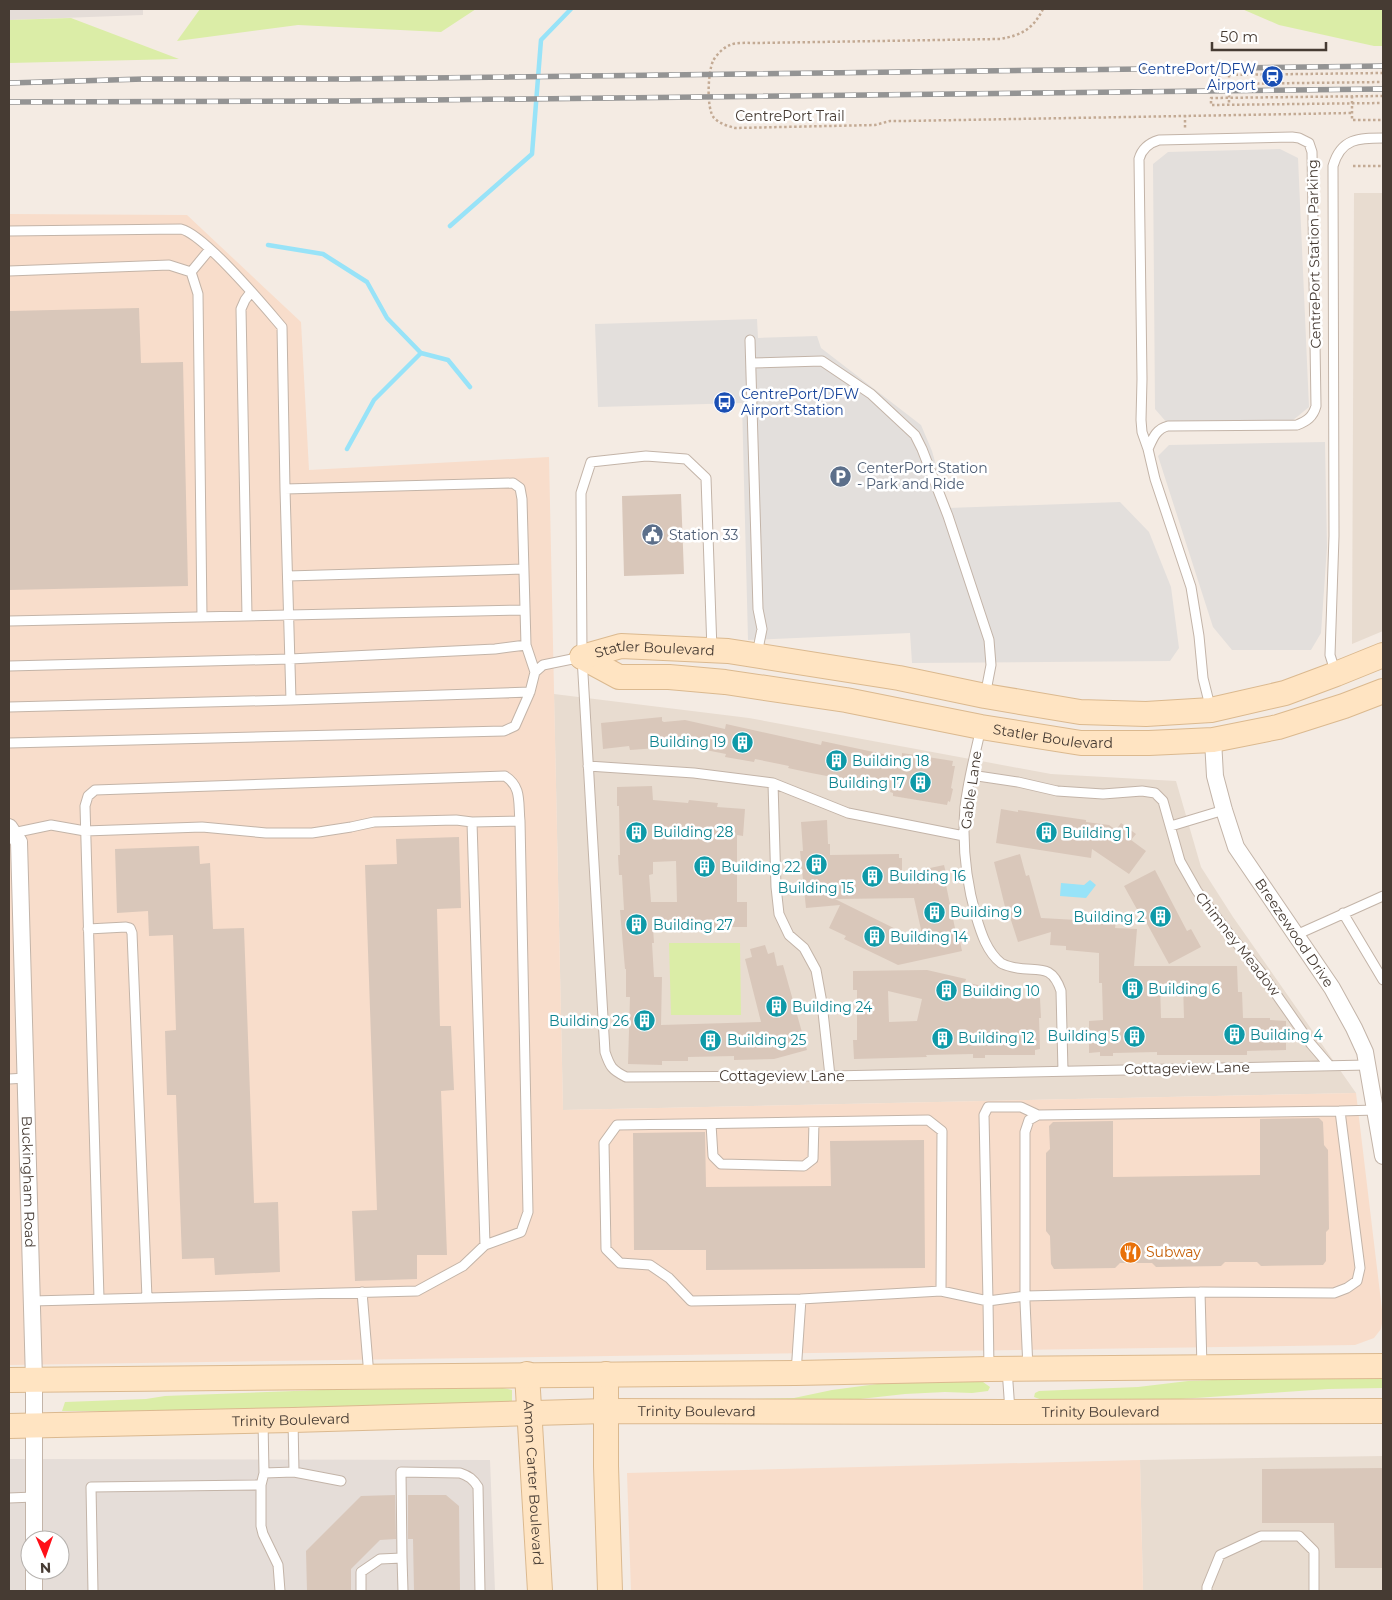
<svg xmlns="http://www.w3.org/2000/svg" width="1392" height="1600" font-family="Montserrat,sans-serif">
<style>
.residential{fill:#e8dcd0}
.commercial{fill:#f8ddcb}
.industrial{fill:#e5ddd8;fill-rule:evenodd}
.green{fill:#dbeda7}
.parking{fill:#e3dfdc}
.water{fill:#98e3f8}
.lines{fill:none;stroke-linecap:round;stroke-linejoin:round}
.stream{stroke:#98e3f8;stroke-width:4.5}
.building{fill:#d9c7ba;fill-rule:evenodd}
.lane-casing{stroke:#c3b4a8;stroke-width:11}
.street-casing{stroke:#c3b4a8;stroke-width:18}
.secondary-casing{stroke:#dbb98f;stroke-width:26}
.path{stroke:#c3aa94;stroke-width:2.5;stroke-dasharray:2.5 2.5;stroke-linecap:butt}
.lane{stroke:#fff;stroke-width:9}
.street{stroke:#fff;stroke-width:16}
.secondary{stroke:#ffe4c2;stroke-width:24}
.rail-casing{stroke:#949494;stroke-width:5.5}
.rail{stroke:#fff;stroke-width:4;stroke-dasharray:11;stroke-linecap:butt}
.labels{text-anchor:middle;stroke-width:5;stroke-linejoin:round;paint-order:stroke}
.transit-label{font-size:14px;fill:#164399;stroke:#fff;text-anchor:end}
.street-label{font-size:14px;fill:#463b33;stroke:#fff}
.service-label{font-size:14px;fill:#4e5e75;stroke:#fff;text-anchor:start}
.culture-label{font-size:14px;fill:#0d838f;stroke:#fff;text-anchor:start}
.food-label{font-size:14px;fill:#c56008;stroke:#fff;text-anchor:start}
</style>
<rect width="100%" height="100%" fill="#f4ebe3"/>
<path class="residential" d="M1354,193H1383V631L1352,644Z
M554,694L749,718L1051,774L1176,781L1201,867L1233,917L1356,1093L563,1110Z
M1383,1456V1591H1143L1140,1460Z"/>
<path class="commercial" d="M9,214L187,215L301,322L309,470L549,457L563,1110L1356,1093L1383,1318L1381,1329L1374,1338L1355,1345L9,1365Z
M1140,1460L1143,1591H631L627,1473Z"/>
<path class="industrial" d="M9,9H143V15L9,20Z
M9,1459L490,1460L495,1591H9ZM30,1540H60V1570H30Z"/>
<path class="green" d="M200,9H476L441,32L298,25L177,41Z
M1242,9H1383V46H1374L1279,25Z
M71,18L179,59L9,63V20Z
M669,943H740L741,1015H671Z
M1262,1378L1381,1377L1383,1378V1388L1328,1389L1181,1399L1045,1401L1034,1397L1035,1393L1039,1391L1138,1387L1188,1381Z
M892,1382H983L990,1387L988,1391L972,1393L945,1392L905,1394L824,1403L633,1402L794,1398L832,1390Z
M503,1388L512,1390V1408L227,1411H62L65,1402L146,1399L165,1396L321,1390Z"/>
<path class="parking" d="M1280,149L1298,158L1309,407L1292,421L1168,424L1155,409L1153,164L1168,152Z
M757,319L758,338L817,336L821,348L921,425L932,451L948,508L1120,502L1149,532L1171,587L1179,648L1170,661L912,663L910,633L748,640L742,403L598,407L595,324Z
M1325,442L1327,547L1321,633L1311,650H1232L1213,627L1158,456L1169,445Z"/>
<path class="water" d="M1090,880L1096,885L1086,898L1060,896L1061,883L1084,885Z"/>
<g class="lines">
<path class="stream" d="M450,226L532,154L541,40L571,9
M268,245L323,254L367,282L387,318L421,353L448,360L470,387
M347,449L374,400L421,353"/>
</g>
<path class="building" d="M139,308L141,363L183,362L188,586L9,590V311Z
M681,494L684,574L624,576L622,496Z
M662,717V721L664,722L685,720L725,729L726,724L821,745L822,741L897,757H902V753L953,761L952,766H955L951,788L953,789L950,802L948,801L947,805L893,796V793L890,792L891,788L811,773L788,768L789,766L755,759L754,762L725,757L726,754L685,746L630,750L629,746L603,749L601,723Z
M652,786L653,800L688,803L689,800L718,803L717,807L745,809L743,836L737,835V902H747V927H721V930L653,928L654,943H652L654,977H662L661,1025L761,1022L745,959L752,957L750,949L765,945L768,954L774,952L777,966L783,965L807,1050L774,1059L734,1060V1056L688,1057V1061H662V1065L628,1064L630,997H626V969H625L620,910H624L622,875H619L618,855H620L619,806H617V787ZM676,861L677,902H651L649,875L653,874V862Z
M1001,809L1018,812V810L1086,820V822L1109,825L1116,830L1121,823L1136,834L1131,840L1146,851L1129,874L1092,849L1091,858L996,843Z
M827,820L828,844H830V855L899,854V858H902V874L944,865L949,885H946L956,933L958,932L962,951L898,965L844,939L846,936L829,928L840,905L806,908L800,851H803L801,822ZM914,898L924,943L835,899Z
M459,837L461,908L437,909L440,1026H451L454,1090L441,1091L447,1255H417V1279L355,1281L352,1211L377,1210L365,865L397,864L396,839Z
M199,846L200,864L210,863L213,929L244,928L254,1203L278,1202L280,1272L215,1275L214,1258L182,1259L176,1095H167L165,1031L176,1030L173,935L149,936L148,911L117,913L115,849Z
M1020,854L1026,876L1029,875L1041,918L1077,920V918L1116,921L1115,928L1137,929L1134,966H1237L1238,992H1242L1243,1018H1270V1020L1286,1021V1050L1247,1051V1055H1157V1052L1113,1053V1056H1100V1052L1089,1053V1021L1103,1020L1102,983H1099V953L1066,950V946L1050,945L1051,932L1018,942L1009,914L1007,915L994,862ZM1183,983L1184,1018H1161L1160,984Z
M1155,870L1187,931L1191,929L1201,947L1169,964L1139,909V913L1124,886Z
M927,970L966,979L965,982L990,988L989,995L1013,994V999L1040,998L1041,1018H1039L1040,1049L1035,1050V1055H985V1058H973V1054L926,1055L927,1057L854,1059L853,1040H857V990H853V971ZM888,991L922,999L917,1021L889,1022Z
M1319,1118L1323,1122L1324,1145L1328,1150L1329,1229L1326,1232V1261L1323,1265L1261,1266L1257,1262H1225L1221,1266L1156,1267L1152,1263H1120L1115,1268L1054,1269L1051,1264L1050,1236L1046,1231V1153L1050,1149L1049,1126L1053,1122L1113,1121V1177L1260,1175V1119Z
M705,1132L706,1187L831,1186L830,1141L924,1140L925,1268L706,1270V1250H634L633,1133Z
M1382,1468V1568H1335L1334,1523H1262V1469Z
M395,1495L396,1539L380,1540L351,1569V1591H307L306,1551L361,1496Z
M408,1495H446L459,1506L460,1591H414L413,1539H408Z"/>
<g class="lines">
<defs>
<path id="lane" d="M9,231L181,229C205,235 264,306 282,327L285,489L513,483L520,488L522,499L526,645L535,672L530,692L515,726L504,731L9,743
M9,271L169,265L191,272L198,294L202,617
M191,272L210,249
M750,340L758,609L762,629L757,654
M751,363L822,361L871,394L915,435L922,449L948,516L989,640L991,665L985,696
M1148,449C1153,438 1156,429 1168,426L1297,425C1307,421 1313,417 1316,406L1312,152L1309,143L1299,138L1292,137L1159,140C1149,143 1142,148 1139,159L1142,379L1141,420L1142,432L1148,449L1155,479L1191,587L1199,636L1203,678L1211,710
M288,576L523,569
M247,616L241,309L245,300L251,292
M9,621L524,610
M712,650L706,478L686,459L646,456L591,462L581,493L582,657L605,1052C610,1067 612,1070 626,1077L830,1076L1368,1065
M9,666L290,659L495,649L526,645
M535,672L543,665L582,657
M1336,674L1330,655L1334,536L1333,166C1341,138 1359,138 1383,138
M291,700L530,692
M9,707L291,700L285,489
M981,728C975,754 968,781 965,807C962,844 966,881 976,916C981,933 987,952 1001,963C1004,965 1008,966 1012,967C1036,973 1051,961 1061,991L1063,1071
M588,766L694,773L773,783L848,813L964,836
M971,775L1018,782L1057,791L1103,794L1142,791L1155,793L1163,801L1180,861L1197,891L1230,935L1260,971L1311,1044L1329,1065
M773,783L776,887L779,914L789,935L804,948L816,970L822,1003L830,1076
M1171,826L1224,810
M13,833L51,825L85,831L202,827L266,833H312L351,827L374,822L456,820L472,822
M1343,913L1383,980
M88,929L126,927L130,928L132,933L147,1298
M1296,935L1383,896
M9,1079L26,1078
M1038,1115L1021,1107H988L984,1115L988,1301L1025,1296L1200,1292L1334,1293L1347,1288L1357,1281L1360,1268L1340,1111
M711,1124L713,1156L721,1164L804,1166L813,1159L814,1122
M485,1245L472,822L520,821
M362,1292L369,1376
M1200,1292L1202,1367
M801,1299L941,1291
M32,1301L417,1291L463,1266L485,1245L521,1232L528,1212L520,821C518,802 522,787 505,776L95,790L88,796L85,806L99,1299
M1007,1369L1010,1411
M1028,1369L1025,1302V1132L1029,1120L1038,1115L1340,1111L1376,1110L1383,1108
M796,1373L801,1299L691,1301L669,1278L650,1265L620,1263L606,1249L604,1143L617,1125L928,1120L942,1131L941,1291L988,1301L989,1369
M293,1420L294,1472
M263,1421L264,1473L261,1485V1526L263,1534L278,1565L280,1591
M264,1473L294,1472L341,1481
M9,1498L34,1497
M402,1558L403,1591
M93,1591L91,1487L261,1485
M361,1591V1572L380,1559L402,1558L401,1472L460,1473C469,1476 473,1479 478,1487L480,1591
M1207,1591V1587L1220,1555L1261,1536H1299L1314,1551V1591"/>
<g id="street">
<path id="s1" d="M1213,740L1215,776L1224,810L1236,847L1332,988L1354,1028L1365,1052L1383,1156"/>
<path id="s2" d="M9,827L19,842L34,1380V1540"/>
<path d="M34,1570V1591"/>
</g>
<g id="secondary">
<path id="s3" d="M582,657L619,677H669L725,682L846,700L981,727L1081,743H1149L1213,740L1278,727L1344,706L1383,691"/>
<path id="s4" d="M582,657L621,646L728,651L899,678L985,696L1080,712L1146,714L1211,710L1285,693L1336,674L1383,655"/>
<path id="s5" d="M527,1374L540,1591"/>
<path d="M606,1374V1466L610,1591"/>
<path d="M9,1380L796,1373L989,1369L1383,1366"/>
<path id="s6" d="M9,1426L293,1420L606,1411L1010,1412L1383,1411"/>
</g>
</defs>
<use href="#lane" class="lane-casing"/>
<use href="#street" class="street-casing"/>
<use href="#secondary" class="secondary-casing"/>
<path class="path" d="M1043,9C1033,29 1022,35 1000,39L757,43C749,43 737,42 730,45C724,47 716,55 713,61C708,72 706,108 714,118C720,124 728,126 735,128L875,125L890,121H903L1352,113
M1383,73L1219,75L1220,84L1383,82
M1229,75V105
M1352,96V120H1383
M1383,96L1211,98V105L1383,103
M1185,115V129
M1353,166H1383"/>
<use href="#lane" class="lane"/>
<use href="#street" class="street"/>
<use href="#secondary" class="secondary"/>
<defs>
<path id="rail" d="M9,83L144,79H348L1383,66
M9,102L347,101L1383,89"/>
</defs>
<use href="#rail" class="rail-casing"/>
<use href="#rail" class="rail"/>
</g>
<defs>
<symbol id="station-disc" viewBox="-11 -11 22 22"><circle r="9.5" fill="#1a4fb4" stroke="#fff"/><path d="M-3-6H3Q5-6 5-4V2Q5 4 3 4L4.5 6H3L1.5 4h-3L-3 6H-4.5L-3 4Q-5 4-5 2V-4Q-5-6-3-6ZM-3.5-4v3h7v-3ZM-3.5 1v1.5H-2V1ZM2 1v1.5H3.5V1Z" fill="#fff"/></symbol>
<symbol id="bus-disc" viewBox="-11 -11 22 22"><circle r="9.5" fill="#1a4fb4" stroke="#fff"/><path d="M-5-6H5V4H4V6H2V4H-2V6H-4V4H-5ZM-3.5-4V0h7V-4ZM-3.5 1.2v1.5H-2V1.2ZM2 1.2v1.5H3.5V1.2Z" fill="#fff"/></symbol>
<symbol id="parking-disc" viewBox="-11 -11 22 22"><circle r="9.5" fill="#5c6f8a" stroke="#fff"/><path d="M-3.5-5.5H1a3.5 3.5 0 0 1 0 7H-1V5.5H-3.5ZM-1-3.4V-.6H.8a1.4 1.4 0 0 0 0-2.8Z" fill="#fff"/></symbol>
<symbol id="civic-disc" viewBox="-11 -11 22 22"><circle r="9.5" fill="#5c6f8a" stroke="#fff"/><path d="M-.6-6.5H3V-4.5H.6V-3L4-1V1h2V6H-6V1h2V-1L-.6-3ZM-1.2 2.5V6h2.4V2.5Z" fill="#fff"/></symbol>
<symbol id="building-disc" viewBox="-11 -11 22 22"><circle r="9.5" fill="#0f9aa8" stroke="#fff"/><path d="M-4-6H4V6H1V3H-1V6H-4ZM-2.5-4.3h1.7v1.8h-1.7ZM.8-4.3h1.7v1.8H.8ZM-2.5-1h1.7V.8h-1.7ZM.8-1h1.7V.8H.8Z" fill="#fff"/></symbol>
<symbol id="restaurant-disc" viewBox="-11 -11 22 22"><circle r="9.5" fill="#e8710a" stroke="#fff"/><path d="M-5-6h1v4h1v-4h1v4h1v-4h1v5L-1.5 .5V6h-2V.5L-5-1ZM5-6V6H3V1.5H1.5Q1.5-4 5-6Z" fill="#fff"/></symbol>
</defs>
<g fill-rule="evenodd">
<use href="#station-disc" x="1260" y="64" width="25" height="25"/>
<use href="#bus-disc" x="712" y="390" width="25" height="25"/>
<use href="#parking-disc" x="828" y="464" width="25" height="25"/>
<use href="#civic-disc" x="640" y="522" width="25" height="25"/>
<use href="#building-disc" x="730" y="730" width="25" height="25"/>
<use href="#building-disc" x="824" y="748" width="25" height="25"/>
<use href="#building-disc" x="908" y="770" width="25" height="25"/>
<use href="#building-disc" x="624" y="820" width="25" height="25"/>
<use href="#building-disc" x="1034" y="820" width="25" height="25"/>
<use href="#building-disc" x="804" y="852" width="25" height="25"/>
<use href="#building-disc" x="692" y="854" width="25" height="25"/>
<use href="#building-disc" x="860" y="864" width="25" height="25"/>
<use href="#building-disc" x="922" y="900" width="25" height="25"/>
<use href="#building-disc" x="1148" y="904" width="25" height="25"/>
<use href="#building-disc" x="624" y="912" width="25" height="25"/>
<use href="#building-disc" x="862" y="924" width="25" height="25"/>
<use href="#building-disc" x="1120" y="976" width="25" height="25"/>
<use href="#building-disc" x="934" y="978" width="25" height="25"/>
<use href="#building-disc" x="764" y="994" width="25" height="25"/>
<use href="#building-disc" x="632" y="1008" width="25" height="25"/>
<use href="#building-disc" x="1222" y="1022" width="25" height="25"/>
<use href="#building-disc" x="1122" y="1024" width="25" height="25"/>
<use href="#building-disc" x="930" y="1026" width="25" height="25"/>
<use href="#building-disc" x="698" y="1028" width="25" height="25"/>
<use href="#restaurant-disc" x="1118" y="1240" width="25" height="25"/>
</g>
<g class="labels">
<g class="transit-label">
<text x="1256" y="74">CentrePort/DFW<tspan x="1256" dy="16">Airport</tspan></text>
<text x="741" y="399" text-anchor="start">CentrePort/DFW<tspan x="741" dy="16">Airport Station</tspan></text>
</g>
<g class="street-label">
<text x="790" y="121">CentrePort Trail</text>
<text transform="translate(1314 254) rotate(-91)" y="5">CentrePort Station Parking</text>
<text dy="5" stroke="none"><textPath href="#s4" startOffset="74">Statler Boulevard</textPath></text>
<text dy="5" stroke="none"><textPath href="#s3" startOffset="481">Statler Boulevard</textPath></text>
<text transform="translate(971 790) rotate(-82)" y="5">Gable Lane</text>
<text dy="5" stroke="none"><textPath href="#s1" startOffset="214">Breezewood Drive</textPath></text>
<text transform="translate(1238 944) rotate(52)" y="5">Chimney Meadow</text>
<text transform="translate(1187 1068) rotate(-1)" y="5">Cottageview Lane</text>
<text x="782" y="1081">Cottageview Lane</text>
<text dy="5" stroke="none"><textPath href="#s2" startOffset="358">Buckingham Road</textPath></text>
<text dy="5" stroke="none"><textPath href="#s6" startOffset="688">Trinity Boulevard</textPath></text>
<text dy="5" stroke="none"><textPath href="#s6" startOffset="1092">Trinity Boulevard</textPath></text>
<text dy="5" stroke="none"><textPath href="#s6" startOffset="282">Trinity Boulevard</textPath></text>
<text dy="5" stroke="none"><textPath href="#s5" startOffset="109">Amon Carter Boulevard</textPath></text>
</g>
<g class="service-label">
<text x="857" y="473">CenterPort Station<tspan x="857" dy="16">- Park and Ride</tspan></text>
<text x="669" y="540">Station 33</text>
</g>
<g class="culture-label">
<text x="726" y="747" text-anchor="end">Building 19</text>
<text x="852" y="766">Building 18</text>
<text x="905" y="788" text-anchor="end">Building 17</text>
<text x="653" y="837">Building 28</text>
<text x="1062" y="838">Building 1</text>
<text x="721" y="872">Building 22</text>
<text x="889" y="881">Building 16</text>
<text x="816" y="893" text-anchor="middle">Building 15</text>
<text x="950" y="917">Building 9</text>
<text x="1145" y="922" text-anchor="end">Building 2</text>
<text x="653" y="930">Building 27</text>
<text x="890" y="942">Building 14</text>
<text x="1148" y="994">Building 6</text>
<text x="962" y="996">Building 10</text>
<text x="792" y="1012">Building 24</text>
<text x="629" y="1026" text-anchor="end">Building 26</text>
<text x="1250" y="1040">Building 4</text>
<text x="1119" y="1041" text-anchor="end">Building 5</text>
<text x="958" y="1043">Building 12</text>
<text x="727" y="1045">Building 25</text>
</g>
<g class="food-label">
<text x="1146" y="1257">Subway</text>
</g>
</g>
<rect width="1392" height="1600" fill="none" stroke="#463b33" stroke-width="20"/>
<g transform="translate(45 1555) rotate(178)"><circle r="24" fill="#ffffff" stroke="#b5b1ad"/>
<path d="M0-4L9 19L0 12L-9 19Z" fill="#ff0f18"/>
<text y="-8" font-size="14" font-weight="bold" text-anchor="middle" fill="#463b33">N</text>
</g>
<path d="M1212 42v8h114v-8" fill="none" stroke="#463b33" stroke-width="2.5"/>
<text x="1220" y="42" font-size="15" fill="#463b33" stroke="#ffffff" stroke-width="4" paint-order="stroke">50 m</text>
</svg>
